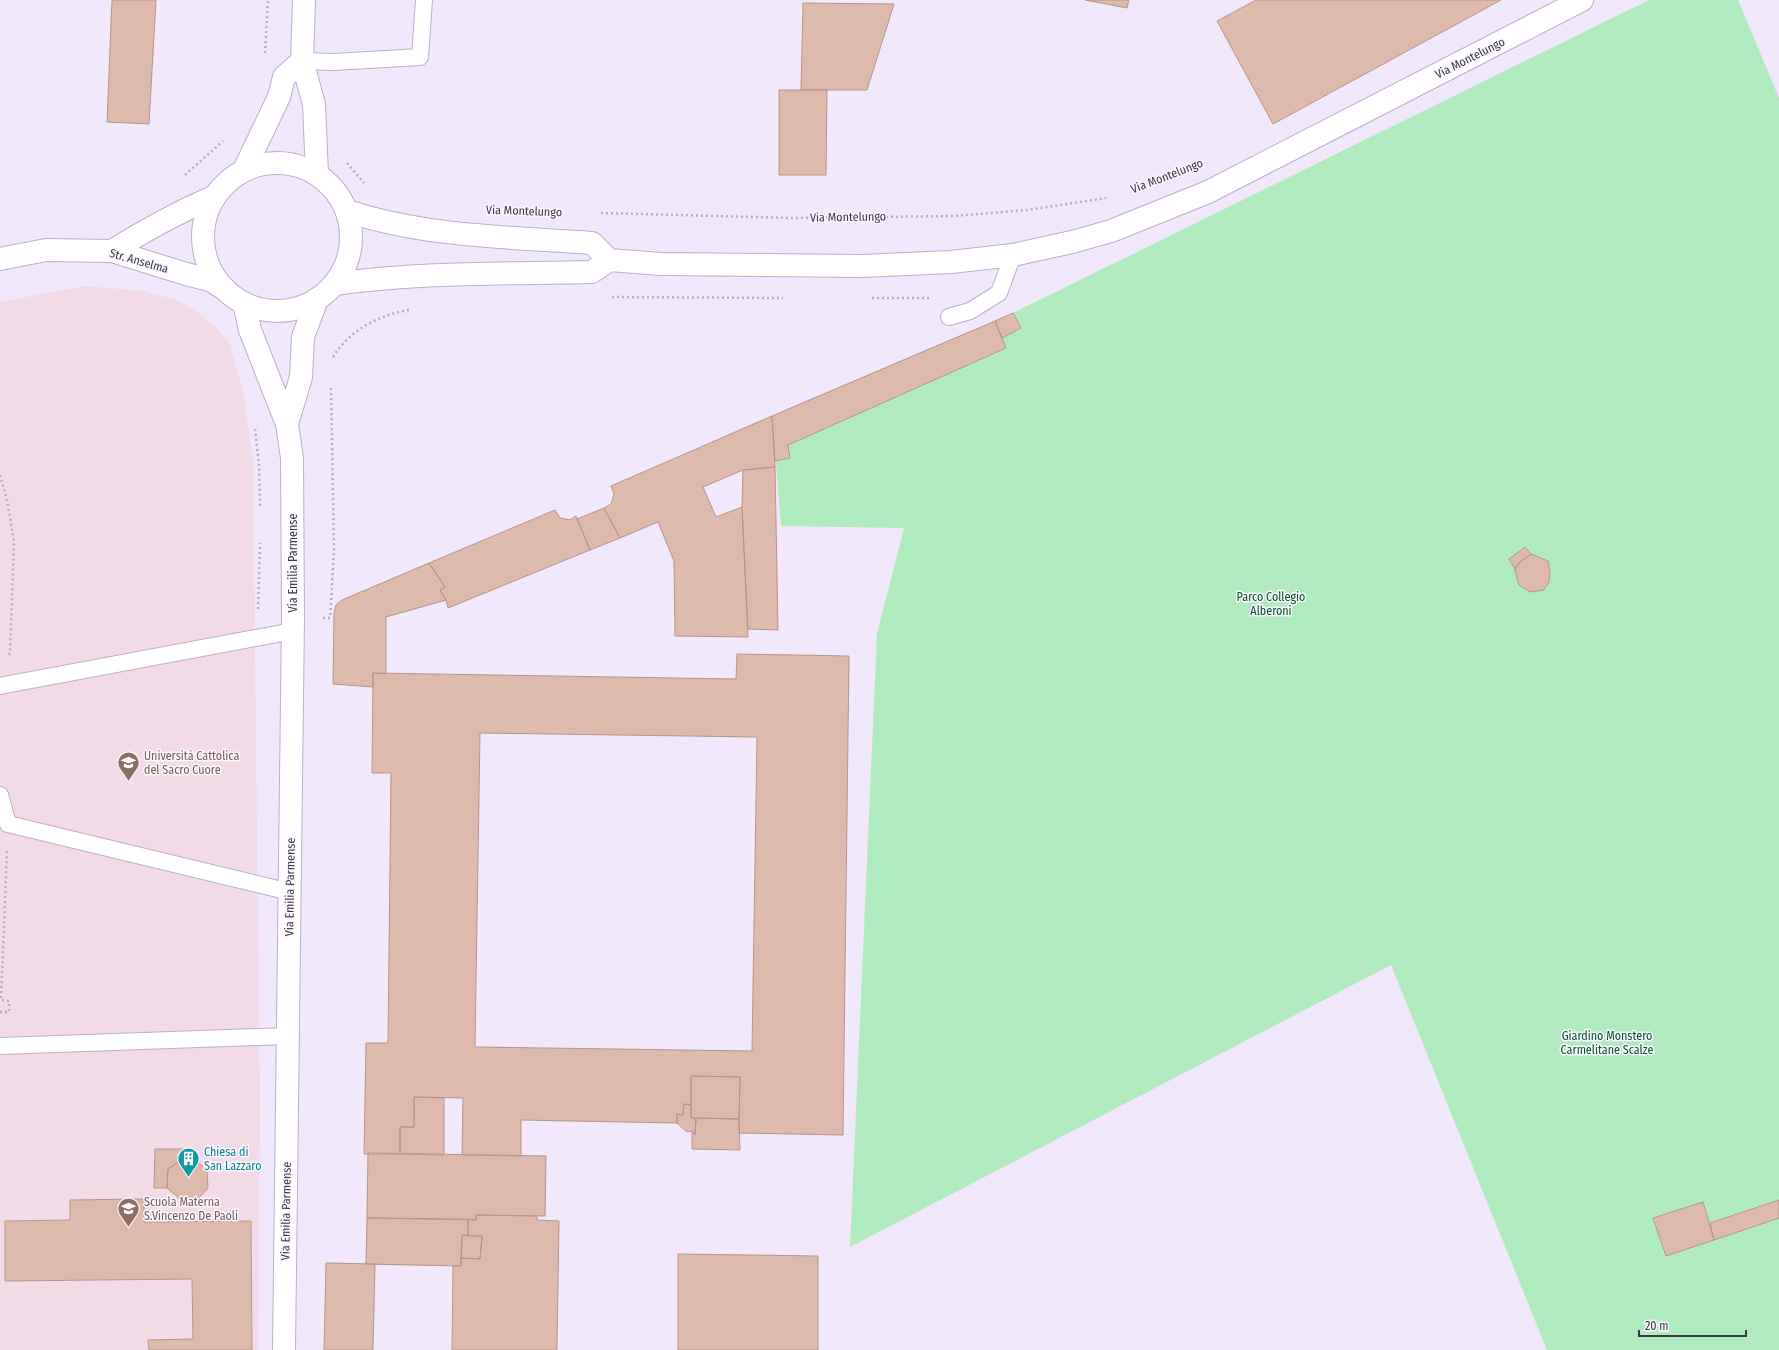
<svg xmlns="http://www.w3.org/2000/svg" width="1779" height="1350" font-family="'Fira Sans Condensed',sans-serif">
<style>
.education{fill:#f2dbe7}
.green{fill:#b0ebbf}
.building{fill:#ddbaac;stroke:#b89689;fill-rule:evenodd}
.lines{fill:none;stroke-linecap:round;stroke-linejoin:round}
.lane-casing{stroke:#bdadcb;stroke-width:18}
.street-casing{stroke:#bdadcb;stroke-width:24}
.secondary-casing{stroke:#bdadcb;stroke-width:24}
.path{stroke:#b6aebf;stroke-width:2.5;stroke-dasharray:2 3;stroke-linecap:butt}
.lane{stroke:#fff;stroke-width:16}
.street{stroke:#fff;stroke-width:22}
.secondary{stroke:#fff;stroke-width:22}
.labels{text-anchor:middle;stroke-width:3;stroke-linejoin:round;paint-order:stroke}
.street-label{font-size:12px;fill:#3c3642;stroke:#fbf8ff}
.park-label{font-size:12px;fill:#025429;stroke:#fbf8ff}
.education-label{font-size:12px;fill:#785e54;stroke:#fbf8ff;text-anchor:start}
.culture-label{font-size:12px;fill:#0d838f;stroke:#fbf8ff;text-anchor:start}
</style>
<rect width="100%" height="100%" fill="#f1e8fb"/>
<path class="education" d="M84,286L144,291L177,300L196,311L214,326L229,343L244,395L253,463L260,1104L258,1350H0V302Z"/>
<path class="green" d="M1649,0H1738L1779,98V1350H1547L1391,965L850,1247L877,634L904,528L781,526L772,416L1013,313Z"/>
<path class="building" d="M112,0H156L149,124L107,122Z
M1085,0H1129L1127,8Z
M1256,0H1501L1273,124L1217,21Z
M803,3L894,4L867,90H801Z
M779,90H827L826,175H779Z
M1013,313L1021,328L1002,338L995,321Z
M995,321L1006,348L788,445L790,458L775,461L772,416Z
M772,416L775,467L743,470L703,487L716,517L742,507L748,637L675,636L674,561L658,522L620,538L604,508L611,504L614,494L611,486Z
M775,467L778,630L748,629L742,507L743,470Z
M604,508L620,538L590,550L577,519Z
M555,510L560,518L570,520L576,516L590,550L448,608L446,600L440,590L445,587L429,563Z
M1525,547L1531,554L1520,562L1515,569L1509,559Z
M1531,554L1548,561L1550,572L1549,582L1544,590L1530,592L1519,585L1517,578L1515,569L1520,562Z
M429,563L445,587L440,590L446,600L386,617V674L373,673V687L333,684L334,613L336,605L342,600Z
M737,654L849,656L843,1135L739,1133L740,1077L691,1076V1105L684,1104L683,1115L677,1114V1123L521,1120V1156L462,1155L463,1098L414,1097V1127H400V1154H364L366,1043H388L391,773H372L373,673L736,679ZM480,733L757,737L752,1051L475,1047Z
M691,1076L740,1077L739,1119L691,1118Z
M414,1097L444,1098V1155L400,1154V1127H414Z
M684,1104L691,1105V1118H696L695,1135L692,1131L687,1132L677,1123V1114L683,1115Z
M696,1118L739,1119L740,1150L692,1149V1131L695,1135Z
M155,1149H193L194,1159L181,1160L168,1169L167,1188H154Z
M368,1153L546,1156L545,1216L476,1215V1220L367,1218Z
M194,1159L207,1170L208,1188L197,1200L179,1198L167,1188L168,1169L181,1160Z
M144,1199V1222L251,1221L252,1350H149L148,1340L193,1339L192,1279L5,1281V1221L70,1220V1200Z
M1779,1200V1218L1714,1240L1710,1223Z
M1703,1202L1714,1240L1666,1256L1653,1218Z
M476,1215L537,1216V1220L559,1221L557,1350H452L453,1266H461V1258L480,1259L482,1236H468V1219L476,1220Z
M367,1218L468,1219V1236L462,1235L461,1266L366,1264Z
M462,1235L482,1236L480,1259L461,1258Z
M678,1254L818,1256V1350H678Z
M326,1263L375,1264L373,1350H324Z"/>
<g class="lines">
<defs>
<path id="lane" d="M302,61L334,62L420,57L424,0
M949,317L970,311L999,293L1013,255
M0,686L293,631
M0,795L8,824L290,892
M0,1046L288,1036"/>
<path id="street" d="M347,211C426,237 510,237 592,243L609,260
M112,251C145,230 179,212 215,196
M0,259L46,250L112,251L186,274L210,280L226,290
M335,284C419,272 506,274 592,272L609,260L661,264L862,266L951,262L1013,255L1072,242L1111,231L1208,192L1582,0"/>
<path id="secondary" d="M304,0L302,61L314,104L317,174
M203 237a74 74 0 1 1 148 0a74 74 0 1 1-148 0Z
M244,170L279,97L284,77L302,61
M244,303L250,330L287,424L292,458L293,617L284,1350
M287,424L301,377L303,337L317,299"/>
</defs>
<use href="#lane" class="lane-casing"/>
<use href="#street" class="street-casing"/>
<use href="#secondary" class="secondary-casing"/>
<path class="path" d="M265,53L268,0
M347,163L364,183
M185,175L223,141
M601,213L792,218L954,216L1027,210L1106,198
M612,297L783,298
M872,298H931
M333,357C349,331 378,315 409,310V308
M255,429L259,465L260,506
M0,475L7,500L14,541L10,653L8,656
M258,609L260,543
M323,618H330L334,551L331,388
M0,1012H9V1001L1,1000L7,851"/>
<use href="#lane" class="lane"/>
<use href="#street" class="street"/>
<use href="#secondary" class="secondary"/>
</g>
<defs>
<symbol id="university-pin" viewBox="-11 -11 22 30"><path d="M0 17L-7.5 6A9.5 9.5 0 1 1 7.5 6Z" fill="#8d6e63" stroke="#fbf8ff"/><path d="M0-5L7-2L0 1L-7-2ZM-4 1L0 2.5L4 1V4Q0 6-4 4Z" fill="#fff"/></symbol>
<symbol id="building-pin" viewBox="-11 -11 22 30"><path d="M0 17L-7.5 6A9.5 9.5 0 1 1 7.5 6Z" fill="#0f9aa8" stroke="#fbf8ff"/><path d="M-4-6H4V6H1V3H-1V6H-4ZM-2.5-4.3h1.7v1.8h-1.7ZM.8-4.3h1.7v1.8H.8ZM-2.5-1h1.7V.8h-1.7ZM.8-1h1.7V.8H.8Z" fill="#fff"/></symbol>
<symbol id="school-pin" viewBox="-11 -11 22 30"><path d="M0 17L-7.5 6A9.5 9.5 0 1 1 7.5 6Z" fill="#8d6e63" stroke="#fbf8ff"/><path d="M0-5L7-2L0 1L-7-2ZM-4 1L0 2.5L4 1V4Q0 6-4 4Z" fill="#fff"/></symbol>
</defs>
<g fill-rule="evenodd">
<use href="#university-pin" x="116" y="750" width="25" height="34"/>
<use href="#building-pin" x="176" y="1146" width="25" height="34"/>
<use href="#school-pin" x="116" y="1196" width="25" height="34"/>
</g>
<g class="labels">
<g class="street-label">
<text transform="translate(1470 58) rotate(-27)" y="4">Via Montelungo</text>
<text transform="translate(1167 176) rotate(-21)" y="4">Via Montelungo</text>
<text transform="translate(524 211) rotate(2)" y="4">Via Montelungo</text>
<text transform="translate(848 217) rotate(-1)" y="4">Via Montelungo</text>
<text transform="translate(139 261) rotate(16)" y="4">Str. Anselma</text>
<text transform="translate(293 563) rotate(-90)" y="4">Via Emilia Parmense</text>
<text transform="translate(290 887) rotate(-89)" y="4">Via Emilia Parmense</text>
<text transform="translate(286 1211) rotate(-89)" y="4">Via Emilia Parmense</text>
</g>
<g class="park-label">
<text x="1271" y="601">Parco Collegio<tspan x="1271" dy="14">Alberoni</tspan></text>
<text x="1607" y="1040">Giardino Monstero<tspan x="1607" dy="14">Carmelitane Scalze</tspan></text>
</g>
<g class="education-label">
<text x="144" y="760">Università Cattolica<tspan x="144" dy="14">del Sacro Cuore</tspan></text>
<text x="144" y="1206">Scuola Materna<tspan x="144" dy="14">S.Vincenzo De Paoli</tspan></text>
</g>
<g class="culture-label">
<text x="204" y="1156">Chiesa di<tspan x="204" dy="14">San Lazzaro</tspan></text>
</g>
</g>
<path d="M1639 1330v6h107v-6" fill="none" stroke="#3c3642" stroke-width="2"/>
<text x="1645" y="1330" font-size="12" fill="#3c3642" stroke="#fbf8ff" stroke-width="3" paint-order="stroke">20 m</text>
</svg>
